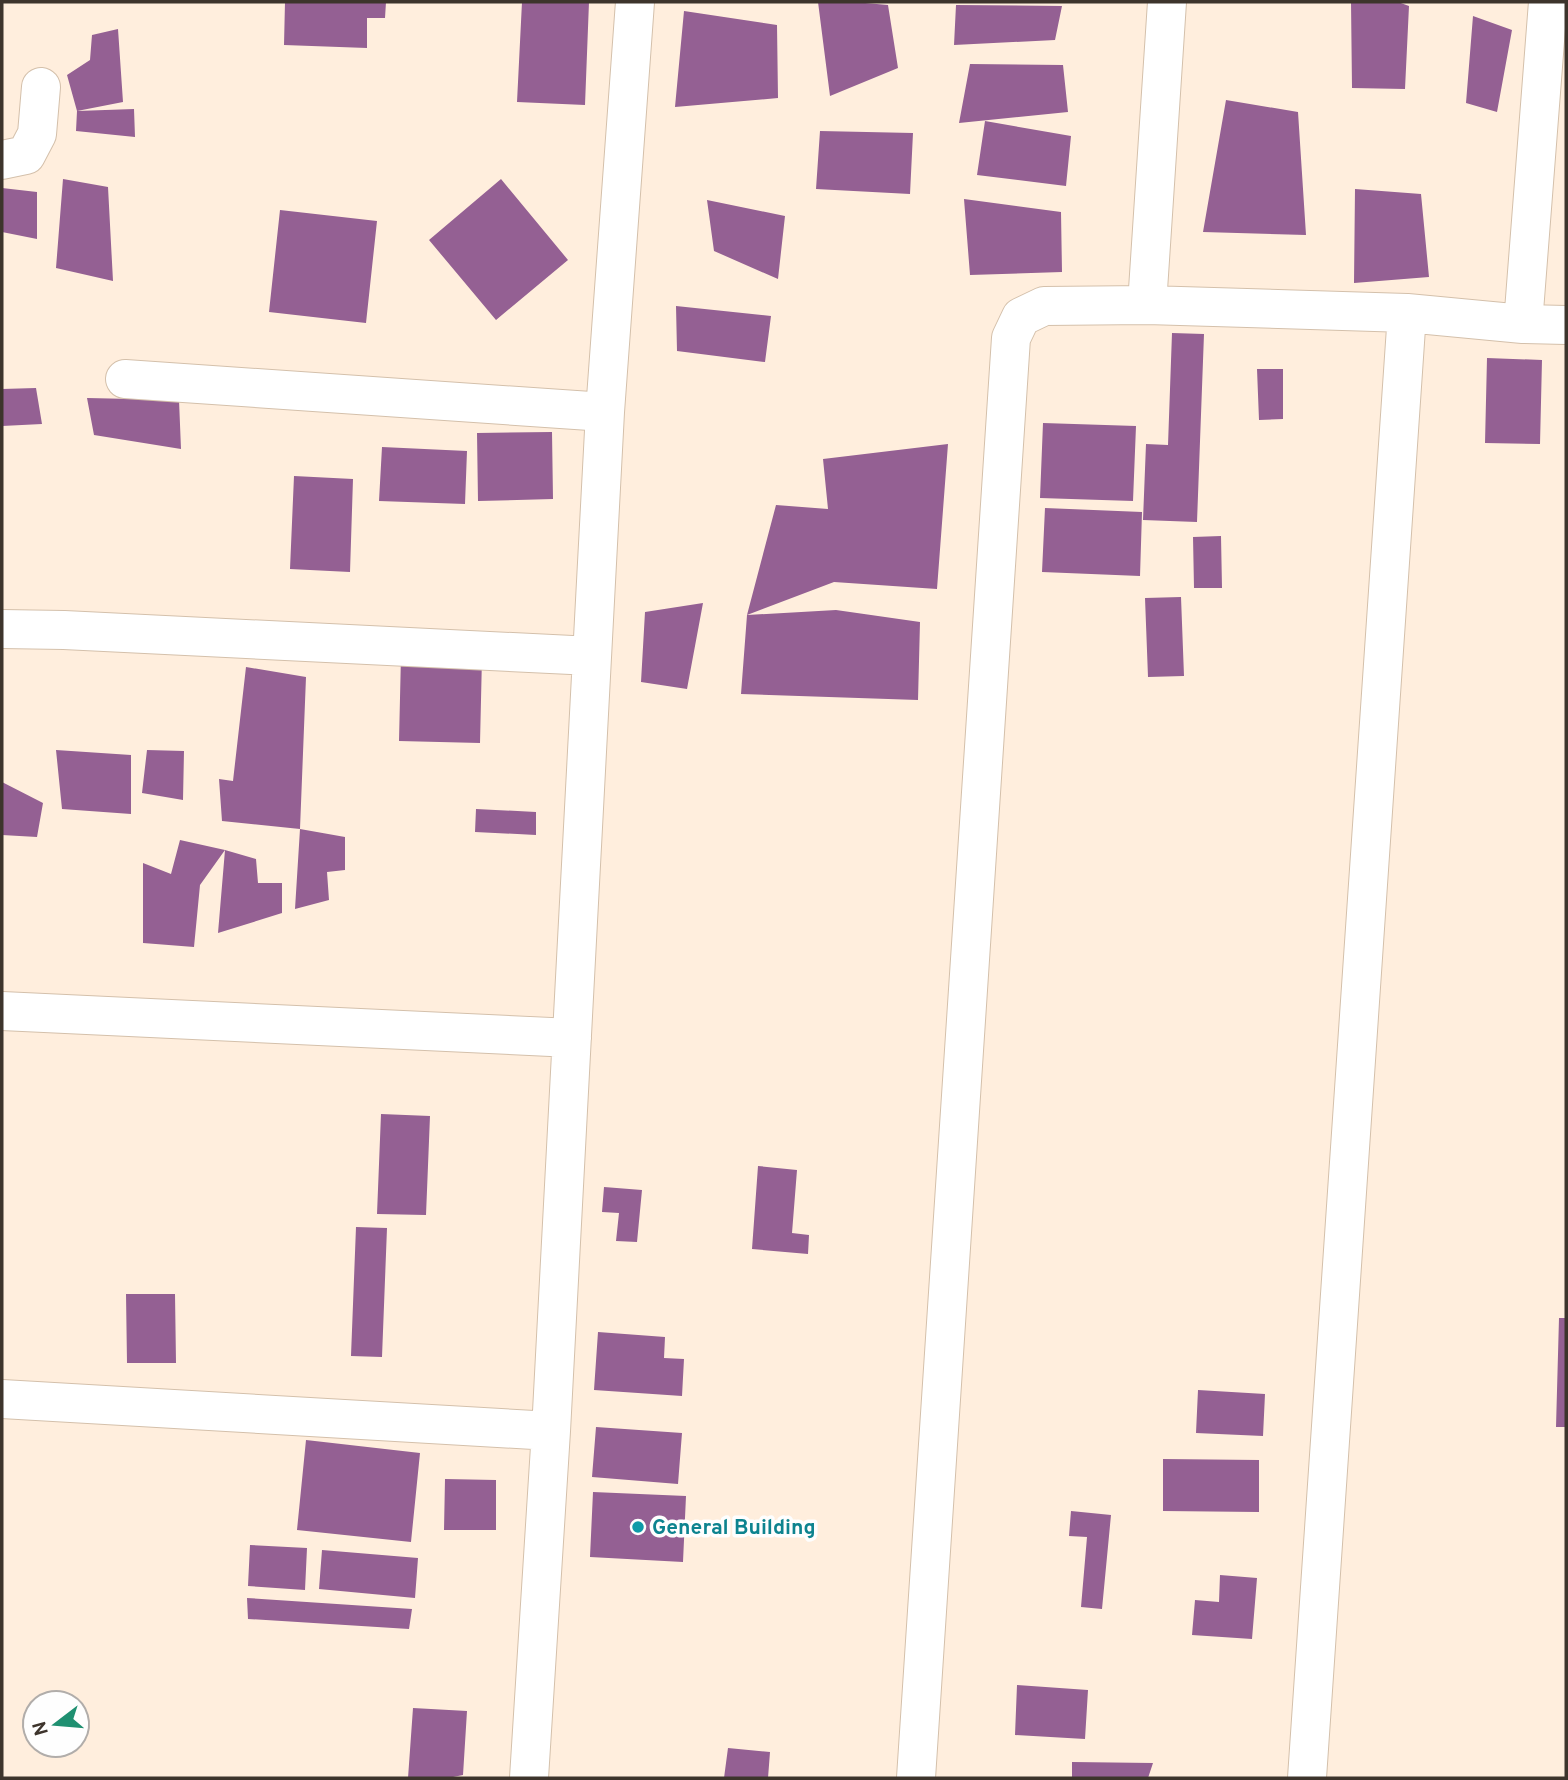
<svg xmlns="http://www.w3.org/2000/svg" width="1568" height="1780" font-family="Overpass,sans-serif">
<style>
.building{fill:#946093}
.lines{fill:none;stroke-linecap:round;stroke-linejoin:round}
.minor-casing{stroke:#d4c0ab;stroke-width:40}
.minor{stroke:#fff;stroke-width:38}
.culture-dot{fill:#0f9aa8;stroke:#fefefe;stroke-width:2.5}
.labels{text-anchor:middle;stroke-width:7;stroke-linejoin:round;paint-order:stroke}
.culture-label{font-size:21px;font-weight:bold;fill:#0d838f;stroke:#fefefe;text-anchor:start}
</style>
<rect width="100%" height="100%" fill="#fed"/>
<path class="building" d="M285,2H386L385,18H367V48L284,45Z
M522,2H589L585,105L517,102Z
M818,2H854L888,5L898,68L830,96Z
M1351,2H1398L1409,6L1405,89L1352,88Z
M956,5L1062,6L1055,40L954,45Z
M684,11L777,25L778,98L675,107Z
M1473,16L1512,30L1497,112L1466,103Z
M118,29L123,102L77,111L67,75L90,60L92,35Z
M970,64L1063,65L1068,112L959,123Z
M1226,100L1298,112L1306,235L1203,232Z
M134,109L135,137L76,131L77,111Z
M985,121L1071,136L1066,186L977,175Z
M820,131L913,133L910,194L816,189Z
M63,179L108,187L113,281L56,268Z
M501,179L568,260L496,320L429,240Z
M2,188L37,192V239L2,232Z
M1355,189L1421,194L1429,277L1354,283Z
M964,199L1061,212L1062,272L970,275Z
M707,200L785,216L778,279L714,251Z
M280,210L377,221L366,323L269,312Z
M676,306L771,316L765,362L677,351Z
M1172,333L1204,334L1197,522L1143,520L1146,444L1168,445Z
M1487,358L1542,360L1540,444L1485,443Z
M1257,369H1283V419L1259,420Z
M36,388L42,424L2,426V389Z
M87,398L179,400L181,449L94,435Z
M1043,423L1136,426L1133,501L1040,498Z
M552,432L553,499L478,501L477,433Z
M948,444L937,589L834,582L747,615L836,610L920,622L918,700L741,694L747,615L776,505L828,509L823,459Z
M382,447L467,451L465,504L379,501Z
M294,476L353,479L350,572L290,569Z
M1045,508L1142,512L1140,576L1042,572Z
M1221,536L1222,588H1194L1193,537Z
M1181,597L1184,676L1148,677L1145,598Z
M703,603L687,689L641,682L645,612Z
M401,655L482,657L480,743L399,741Z
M246,667L306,677L300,829L345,837V870L327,872L329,900L295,909L300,829L222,821L219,779L233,781Z
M56,750L131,755V814L62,809Z
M147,750L184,751L183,800L142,793Z
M2,782L43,803L37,837L2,835Z
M476,809L536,812V835L475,832Z
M180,840L225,850L256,859L258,883H282V913L218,933L225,850L200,885L194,947L143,943V863L171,874Z
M381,1114L430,1116L426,1215L377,1214Z
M758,1166L797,1170L792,1233L809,1235L808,1254L752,1249Z
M604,1187L642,1190L637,1242L616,1241L619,1213L602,1212Z
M356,1227L387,1228L382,1357L351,1356Z
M126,1294H175L176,1363H127Z
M1559,1318H1566V1427H1556Z
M598,1332L665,1337L664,1358L684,1359L682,1396L594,1390Z
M1198,1390L1265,1394L1263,1436L1196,1433Z
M596,1427L682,1433L678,1484L592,1477Z
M306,1440L420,1453L411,1542L297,1530Z
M1163,1459L1259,1460V1512L1163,1511Z
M445,1479L496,1480V1530H444Z
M593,1492L686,1496L683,1562L590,1557Z
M1071,1511L1111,1515L1102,1609L1081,1607L1087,1537L1069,1536Z
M250,1545L307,1548L305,1590L248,1586Z
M322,1550L418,1558L415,1598L319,1589Z
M1220,1575L1257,1578L1252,1639L1192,1635L1195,1600L1219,1602Z
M247,1598L412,1609L409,1629L248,1619Z
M1017,1685L1088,1690L1085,1739L1015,1735Z
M413,1708L467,1711L463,1775L448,1778H408Z
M728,1748L770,1752L768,1778H724Z
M1072,1762L1153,1763L1148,1778H1072Z"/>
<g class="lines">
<defs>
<path id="minor" d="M2,160L26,155L37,134L41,87
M1147,305L1167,2
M1523,324L1548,2
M125,379L605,412
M2,629L64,630L592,656
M2,1011L572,1038
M2,1399L551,1431
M529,1778L551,1431L605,412L635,2
M916,1778L1011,338L1021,317L1044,306L1147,305L1407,313L1523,324L1566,325
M1307,1778L1407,313"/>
</defs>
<use href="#minor" class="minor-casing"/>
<use href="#minor" class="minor"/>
</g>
<circle class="culture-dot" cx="638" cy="1527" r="7"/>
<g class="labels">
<g class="culture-label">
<text x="652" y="1534">General Building</text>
</g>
</g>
<rect width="1568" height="1780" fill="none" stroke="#3d342c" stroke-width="7"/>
<g transform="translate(56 1724) rotate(254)"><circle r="33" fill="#fefefe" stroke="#b1adaa" stroke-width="2"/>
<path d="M0-5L12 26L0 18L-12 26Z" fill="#1f9071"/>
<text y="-10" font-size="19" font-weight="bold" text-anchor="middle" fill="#3d342c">N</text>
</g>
</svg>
